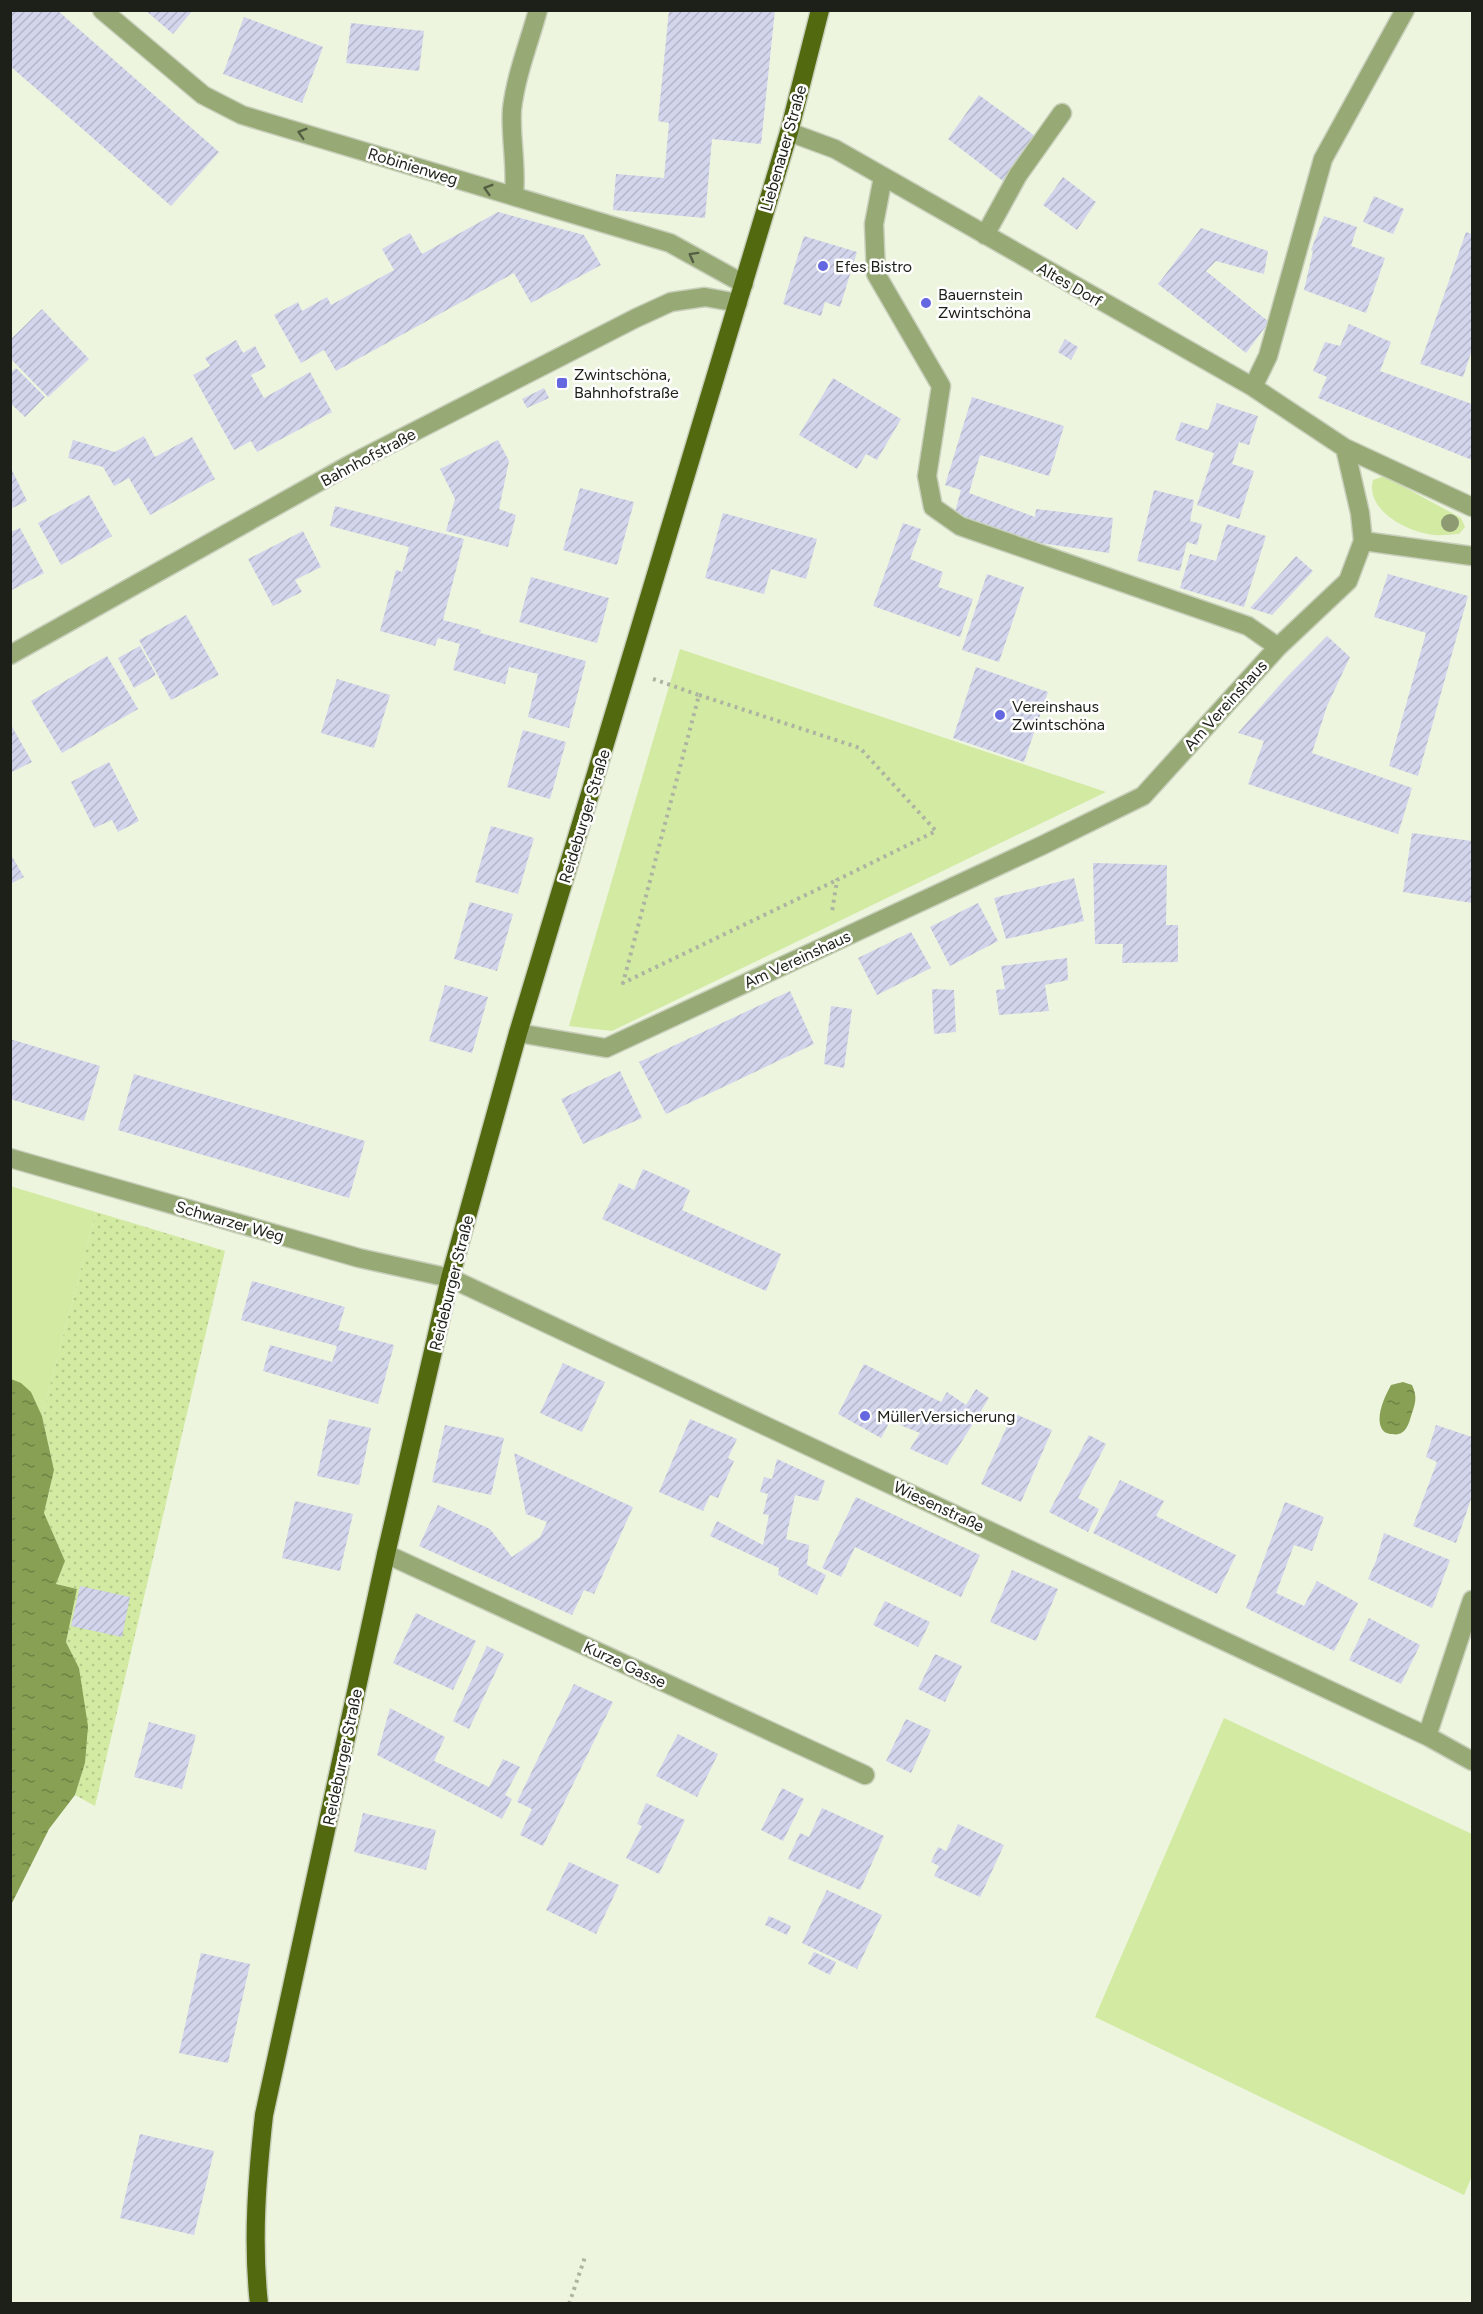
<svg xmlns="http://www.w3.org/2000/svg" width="1483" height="2314" font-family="Figtree,sans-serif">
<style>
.green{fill:#d2eaa2}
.garden{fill:url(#garden-dots)}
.water{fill:url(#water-ripples)}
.building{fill:url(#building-hatch)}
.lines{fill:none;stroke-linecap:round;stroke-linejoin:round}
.minor-casing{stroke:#c8cfbb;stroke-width:21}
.major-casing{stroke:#c8cfbb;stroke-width:21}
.path{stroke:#adb4a2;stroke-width:4;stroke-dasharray:3 4.5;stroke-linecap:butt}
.minor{stroke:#97a975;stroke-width:18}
.major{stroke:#53690f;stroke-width:18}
.tree{fill:#8e9a72}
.oneway{stroke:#545e42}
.poi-dot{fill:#6467e0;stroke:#fefefe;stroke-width:2}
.labels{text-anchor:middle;stroke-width:5;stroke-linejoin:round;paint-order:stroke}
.street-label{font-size:16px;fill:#1d2018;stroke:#fefefe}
.poi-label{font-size:16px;fill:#1d2018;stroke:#fefefe;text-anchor:start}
</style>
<defs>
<pattern id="garden-dots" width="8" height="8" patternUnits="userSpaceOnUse" patternTransform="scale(1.5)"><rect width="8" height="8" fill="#d2eaa2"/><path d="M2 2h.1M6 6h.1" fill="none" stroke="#b4c88b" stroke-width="1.8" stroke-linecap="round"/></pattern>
<pattern id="water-ripples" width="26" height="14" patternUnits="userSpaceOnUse" patternTransform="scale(1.5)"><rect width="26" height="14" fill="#88a054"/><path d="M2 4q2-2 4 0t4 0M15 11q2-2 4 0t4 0" fill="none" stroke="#6f8245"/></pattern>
<pattern id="building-hatch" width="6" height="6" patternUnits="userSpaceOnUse" patternTransform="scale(1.5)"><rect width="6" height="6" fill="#d2d5ec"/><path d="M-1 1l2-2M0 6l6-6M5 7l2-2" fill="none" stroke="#b4b7ca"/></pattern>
</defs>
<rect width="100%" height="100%" fill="#edf5df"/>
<path class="green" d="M1384,476L1461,518L1465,527L1459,534C1451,534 1443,536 1435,535C1409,533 1365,511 1373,480Z
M680,649L1106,792L612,1031L569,1026Z
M10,1186L96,1212L42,1416C33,1397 31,1388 11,1379Z
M1224,1718L1472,1834V2176L1464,2195L1095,2017Z"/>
<path class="garden" d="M96,1212L225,1251L95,1806L75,1795L85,1763L79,1668L66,1642L77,1589L56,1584L65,1561L44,1513L54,1470L42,1416Z"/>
<path class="water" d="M11,1379L21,1383L31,1392L42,1416L54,1470L44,1513L65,1561L56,1584L77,1589L66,1642L79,1668L88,1726L85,1763L75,1795L49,1829L11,1905Z
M1403,1382L1412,1385C1417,1396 1416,1402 1412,1413C1409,1423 1406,1437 1392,1434C1387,1434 1383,1432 1381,1427C1376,1415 1385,1396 1391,1385Z"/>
<path class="building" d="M10,10H57L219,152L171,206L10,66Z
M145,10H193L173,34Z
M669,10H775L761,144L712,139L705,218L613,210L616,174L664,178L669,123L658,121Z
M244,17L323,47L302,103L223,74Z
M351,23L424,31L419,71L346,63Z
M979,95L1035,136L1003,181L948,139Z
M1063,177L1096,202L1077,230L1043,205Z
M1374,196L1404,209L1393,234L1363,222Z
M498,212L584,235L601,265L531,303L514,273L336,371L324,350L301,363L274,315L298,302L302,311L327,297L331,305L394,270L382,249L410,233L422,254Z
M1324,216L1357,227L1351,246L1385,258L1366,313L1304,290L1313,251L1311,250Z
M1201,228L1268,251L1264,274L1216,261L1206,271L1269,322L1246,353L1158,284Z
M1466,232L1472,234V350L1463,377L1420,364Z
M804,236L857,252L840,307L825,302L821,316L783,304Z
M42,309L89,359L48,397L10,358V340Z
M1349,324L1391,342L1380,371L1472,404V460L1318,398L1327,377L1313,371L1325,342L1340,346Z
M1065,339L1078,347L1071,360L1058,352Z
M236,340L243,353L255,346L266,367L251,375L264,398L310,372L332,412L257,452L251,441L234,450L193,375L210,366L205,358Z
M16,368L45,397L25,417L10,403V373Z
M833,378L901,419L877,460L866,454L857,469L799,435Z
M544,388L549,398L527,408L522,399Z
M972,397L1064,426L1049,476L980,455L969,493L1035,517L1036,509L1113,518L1109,553L1033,542L954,516L961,490L945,485Z
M1217,403L1258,416L1249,445L1239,442L1232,464L1254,471L1239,519L1197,505L1214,453L1175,440L1181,422L1208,430Z
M144,436L155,457L192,437L215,479L150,515L129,478L114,486L103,467L68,458L73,440L115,452Z
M498,440L509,461L499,509L516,515L508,547L446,531L455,499L440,469Z
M10,466L27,501L10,509Z
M580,488L634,502L617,565L563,550Z
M1154,490L1194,500L1190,521L1202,524L1197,545L1187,542L1180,571L1137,561Z
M89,495L112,536L61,565L38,523Z
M335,506L464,539L443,620L481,630L480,633L586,661L569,728L528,717L538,674L509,667L505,684L453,670L460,644L438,638L435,646L380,631L396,570L402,572L409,547L330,526Z
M723,513L817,539L806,579L771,569L764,594L705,578Z
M903,523L921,529L910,559L943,572L938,587L973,599L960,637L873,606Z
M1227,524L1266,536L1244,607L1180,588L1190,554L1216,561Z
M20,528L44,573L10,591V532Z
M303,531L321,567L295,580L302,592L273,606L248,559Z
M1296,556L1313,571L1272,615L1250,608Z
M987,574L1024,587L999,662L962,650Z
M1388,574L1468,596L1418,776L1389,766L1426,633L1374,617Z
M531,577L609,598L597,643L519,622Z
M186,615L219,675L171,700L139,640Z
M1327,636L1350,657L1327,706L1312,753L1412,788L1398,834L1248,784L1264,741L1238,733L1284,680Z
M140,646L156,675L134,688L118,658Z
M107,656L138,709L62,753L31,701Z
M976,667L1048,692L1024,762L953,738Z
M337,679L390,695L374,748L321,733Z
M10,723L32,762L10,773Z
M523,730L566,742L550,799L507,787Z
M109,762L139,821L118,832L112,820L94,828L71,782Z
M491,826L534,838L518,894L475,882Z
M1412,833L1472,841V903L1403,892Z
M10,853L24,877L10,884Z
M1093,863L1167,865L1166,925H1178V962L1122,963L1123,944H1095Z
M1074,878L1084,921L1006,939L994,898Z
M470,902L513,914L497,971L454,959Z
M978,903L998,941L950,966L930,927Z
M911,932L931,968L877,995L858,958Z
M1067,958L1068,980L1045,985L1049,1011L999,1015L996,990L1005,989L1001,966Z
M445,985L488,997L472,1053L429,1041Z
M932,989L954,990L956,1032L934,1034Z
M790,991L814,1044L666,1114L639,1062Z
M831,1006L852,1009L844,1068L824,1064Z
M10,1039L100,1066L84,1121L10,1099Z
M620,1071L642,1118L583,1144L561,1099Z
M134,1074L365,1141L349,1198L118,1130Z
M643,1169L690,1190L682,1210L781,1254L766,1291L602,1219L619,1183L634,1190Z
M252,1281L345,1307L338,1330L394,1345L378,1404L263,1371L270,1345L332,1362L337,1346L241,1320Z
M563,1363L605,1382L582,1432L540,1413Z
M864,1364L941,1402L947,1392L966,1405L976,1389L989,1398L947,1465L910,1449L920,1433L890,1421L881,1438L838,1414Z
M1013,1413L1052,1430L1021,1502L981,1484Z
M329,1419L371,1428L359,1485L317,1476Z
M690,1419L737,1439L728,1458L734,1461L718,1498L710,1495L703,1511L659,1492Z
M445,1425L504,1438L491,1495L432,1482Z
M1436,1425L1472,1437V1496L1456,1543L1413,1526L1437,1462L1426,1457Z
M1089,1435L1106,1444L1078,1498L1099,1509L1088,1532L1049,1512Z
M514,1453L633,1507L594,1594L584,1590L572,1615L419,1546L438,1505L490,1529L512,1557L540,1537L547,1522L526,1514Z
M777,1459L825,1481L818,1501L795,1495L786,1539L809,1545L807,1565L826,1575L817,1595L778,1575L779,1568L710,1536L717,1521L763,1545L769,1515L763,1514L768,1494L760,1492L764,1477L772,1479Z
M1120,1480L1164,1501L1156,1516L1236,1555L1217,1594L1093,1533Z
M856,1497L980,1555L961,1597L855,1547L841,1577L822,1568Z
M295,1501L353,1514L340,1571L282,1558Z
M1285,1502L1324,1517L1312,1551L1294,1545L1276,1593L1304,1606L1317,1581L1358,1603L1334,1651L1246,1608Z
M1384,1533L1450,1560L1432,1608L1368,1579L1376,1561Z
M1012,1570L1058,1589L1036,1641L990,1622Z
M80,1586L130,1597L122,1637L71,1626Z
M885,1601L930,1622L918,1647L873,1625Z
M416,1613L476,1641L453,1690L393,1663Z
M1369,1618L1420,1645L1401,1684L1349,1660Z
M487,1646L504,1654L469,1729L453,1721Z
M935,1654L962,1666L945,1702L918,1689Z
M574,1684L613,1702L543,1846L520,1835L532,1809L517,1802Z
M390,1708L445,1737L434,1761L489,1787L503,1759L520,1767L505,1795L512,1799L502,1819L377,1755Z
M906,1719L931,1730L911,1773L886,1761Z
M149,1722L196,1735L182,1789L134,1777Z
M678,1734L718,1754L697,1797L656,1776Z
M782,1788L804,1799L783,1841L761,1830Z
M646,1803L685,1820L659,1874L626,1858L642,1826L637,1824Z
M822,1808L884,1836L860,1890L788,1859L800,1833L809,1837Z
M363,1813L436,1830L426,1870L354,1852Z
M958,1824L1004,1845L980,1897L934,1876L939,1866L931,1862L938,1847L946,1851Z
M569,1862L619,1885L596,1934L546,1910Z
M827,1890L882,1915L857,1969L802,1943Z
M769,1916L791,1926L787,1935L765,1925Z
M814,1952L836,1962L830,1975L808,1964Z
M201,1953L250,1964L228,2063L179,2053Z
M140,2134L214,2151L194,2235L120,2218Z"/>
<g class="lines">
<defs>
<path id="minor" d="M102,10L203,95L242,115L670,243L744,284
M789,132L835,149L1253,387L1345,448L1472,507
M883,177L874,224L876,274L941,386L927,476L933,507L960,526L1248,626L1278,647
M514,196C517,166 510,136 512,109C516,75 529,43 538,10
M985,235L1018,175L1062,113
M1253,387L1268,356L1323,159L1405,10
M1363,541L1472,556
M10,655L349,465L636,318L671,302L705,297L738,303
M518,1033L606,1048L1043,845L1143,796L1278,647L1348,581L1363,541L1360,513L1345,448
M10,1158L359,1258L450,1278L1427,1736L1472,1761
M386,1554L865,1775
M1427,1736L1472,1600"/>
<path id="major" d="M259,2304C252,2241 257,2178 264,2115L386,1554L450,1278L518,1033L789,132L820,10"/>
</defs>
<use href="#minor" class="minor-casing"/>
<use href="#major" class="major-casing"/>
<path class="path" d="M653,679L699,695L623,983L837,880
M699,695L860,748L936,831L837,880L832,912
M569,2304L585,2257"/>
<use href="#minor" class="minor"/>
<use href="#major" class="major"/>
</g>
<circle class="tree" cx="1450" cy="523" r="9"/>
<defs><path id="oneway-chevron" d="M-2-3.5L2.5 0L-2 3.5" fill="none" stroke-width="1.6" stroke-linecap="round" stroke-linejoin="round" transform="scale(1.5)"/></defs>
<g class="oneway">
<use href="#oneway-chevron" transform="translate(302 133) rotate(-163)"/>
<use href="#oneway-chevron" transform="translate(488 189) rotate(-163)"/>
<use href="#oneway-chevron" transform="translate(693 256) rotate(-151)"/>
</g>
<g class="poi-dot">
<circle cx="823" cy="266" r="6"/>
<circle cx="926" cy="303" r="6"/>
<rect x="556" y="377" width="12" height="12" rx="3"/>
<circle cx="1000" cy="715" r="6"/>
<circle cx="865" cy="1416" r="6"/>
</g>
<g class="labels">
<g class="street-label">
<text transform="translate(783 148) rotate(-74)" y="6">Liebenauer Straße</text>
<text transform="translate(413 166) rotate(17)" y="6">Robinienweg</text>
<text transform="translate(1070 284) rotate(30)" y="6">Altes Dorf</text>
<text transform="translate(368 457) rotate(-28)" y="6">Bahnhofstraße</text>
<text transform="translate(1225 705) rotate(-48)" y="6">Am Vereinshaus</text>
<text transform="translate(584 816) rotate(-73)" y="6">Reideburger Straße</text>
<text transform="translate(797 959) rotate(-25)" y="6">Am Vereinshaus</text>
<text transform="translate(230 1221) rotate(16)" y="6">Schwarzer Weg</text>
<text transform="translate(451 1283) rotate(-76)" y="6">Reideburger Straße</text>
<text transform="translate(939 1506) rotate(25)" y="6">Wiesenstraße</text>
<text transform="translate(625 1664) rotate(25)" y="6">Kurze Gasse</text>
<text transform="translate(342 1757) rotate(-78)" y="6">Reideburger Straße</text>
</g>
<g class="poi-label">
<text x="835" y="272">Efes Bistro</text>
<text x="938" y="300">Bauernstein<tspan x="938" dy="18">Zwintschöna</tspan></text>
<text x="574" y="380">Zwintschöna,<tspan x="574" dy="18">Bahnhofstraße</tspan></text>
<text x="1012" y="712">Vereinshaus<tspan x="1012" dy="18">Zwintschöna</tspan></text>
<text x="877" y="1422">MüllerVersicherung</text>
</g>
</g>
<rect width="1483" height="2314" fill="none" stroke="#1d2018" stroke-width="24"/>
</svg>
